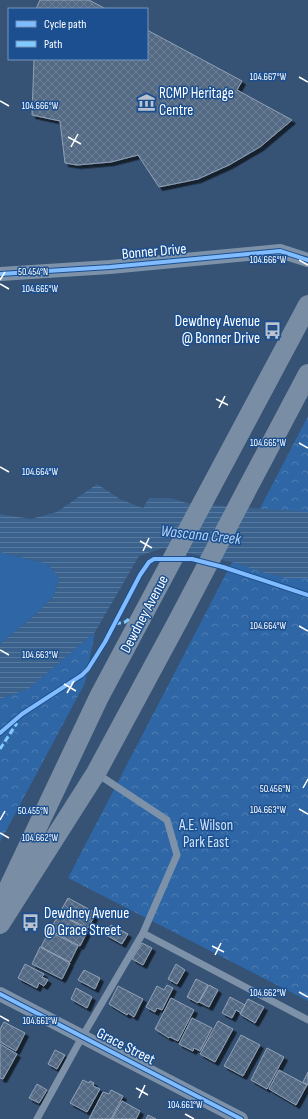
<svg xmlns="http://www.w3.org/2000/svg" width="308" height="1119" font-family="'Sofia Sans Condensed',sans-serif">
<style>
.green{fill:#2f66a5}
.park{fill:url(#park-crowns)}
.water{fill:url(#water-rules)}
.building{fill:url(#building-cross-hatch);stroke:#92a2b6;filter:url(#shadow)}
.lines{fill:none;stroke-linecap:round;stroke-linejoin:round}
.service{stroke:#7d92a8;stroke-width:7}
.minor{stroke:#7d92a8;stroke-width:14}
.secondary{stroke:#798da4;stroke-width:20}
.quiet{stroke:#80caff;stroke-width:3;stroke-dasharray:6 3;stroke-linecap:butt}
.cycleway-casing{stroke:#1b4f8f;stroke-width:6}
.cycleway{stroke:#80bcff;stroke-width:4}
.ticks{fill:none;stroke:#fff;stroke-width:1.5}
.labels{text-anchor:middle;stroke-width:3;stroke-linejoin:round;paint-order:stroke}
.poi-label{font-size:15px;fill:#fff;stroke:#1b4f8f;text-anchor:start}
.street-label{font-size:15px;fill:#fff;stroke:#1b4f8f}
.park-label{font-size:15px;fill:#cfe3fa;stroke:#1b4f8f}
.water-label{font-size:16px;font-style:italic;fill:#b5d3f5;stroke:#1b4f8f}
.ticks-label{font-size:10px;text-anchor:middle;fill:#fff;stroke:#1b4f8f;stroke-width:3;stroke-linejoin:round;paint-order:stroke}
</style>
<defs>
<pattern id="park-crowns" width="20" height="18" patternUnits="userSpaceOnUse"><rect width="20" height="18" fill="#2f66a5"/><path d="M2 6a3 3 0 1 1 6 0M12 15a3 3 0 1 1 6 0" fill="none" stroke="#4e7db2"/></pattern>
<pattern id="water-rules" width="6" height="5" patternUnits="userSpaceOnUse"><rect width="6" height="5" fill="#3b618d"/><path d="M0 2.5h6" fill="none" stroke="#58799e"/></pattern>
<pattern id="building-cross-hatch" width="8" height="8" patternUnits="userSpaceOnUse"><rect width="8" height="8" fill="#526984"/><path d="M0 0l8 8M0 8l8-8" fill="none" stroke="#6c8096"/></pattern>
<filter id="shadow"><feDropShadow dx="3.5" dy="3.5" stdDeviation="0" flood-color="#0009"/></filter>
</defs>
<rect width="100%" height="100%" fill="#365274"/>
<path class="green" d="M0,552L48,564L59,578L54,596L35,615L0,644Z"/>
<path class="park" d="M308,416V1001L68,878Z
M95,632L85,683L0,842V699L28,688Z"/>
<path class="water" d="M97,484L120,499L143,508L149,498H171L187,503L308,512V578H286L262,572L236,563L163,548L139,556L95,632L28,689L0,699V644L35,615L54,596L59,578L48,564L0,552V514L31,519L57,512Z"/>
<path class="building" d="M40,0H89L106,9H36Z
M147,30L242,81L237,90L292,120L260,147L229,165L198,179L159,187L138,155L111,162L77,165L65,163L60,121L32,115L34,59H147Z
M68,898L96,913L88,928L59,914Z
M59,914L88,930L80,946L50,930Z
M111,925L128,934L122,944L106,935Z
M49,931L78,946L70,962L41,947Z
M142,943L152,948L143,965L132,959Z
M40,947L70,963L62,979L32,964Z
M25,964L44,974L42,977L48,980L44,986L39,983L37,988L18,978Z
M176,964L185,970L177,984L168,979Z
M84,970L100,978L95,989L78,980Z
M196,979L208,985L198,1003L187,997Z
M167,985L173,988L162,1010L157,1008L155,1012L146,1007L157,986L164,990Z
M209,985L218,990L209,1007L199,1002Z
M118,986L143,999L134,1017L128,1013L127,1015L109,1004Z
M76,988L92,997L87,1008L71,999Z
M230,997L245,1005L241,1013L236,1010L232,1018L222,1013Z
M171,998L194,1010L178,1041L170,1037L169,1038L155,1029Z
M248,999L264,1007L255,1023L240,1014Z
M192,1018L212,1028L200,1051L194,1048L193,1051L179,1044Z
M218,1021L233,1029L215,1062L200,1054Z
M4,1022L25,1033L16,1051L0,1042V1029Z
M241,1035L260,1045L243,1076L224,1066Z
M0,1044L17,1054L3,1079L0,1078Z
M267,1048L284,1057L267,1089L251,1080Z
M55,1050L65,1055L57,1069L48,1064Z
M279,1070L307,1085L296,1105L269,1089Z
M308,1072V1085L303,1082Z
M83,1080L89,1083L90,1081L94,1083L93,1086L100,1089L87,1112L70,1103Z
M37,1084L47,1090L39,1103L29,1098Z
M111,1090L123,1096L111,1119H89L103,1092L109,1094Z
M122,1101L140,1111L136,1119H112Z
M148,1115L156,1119H146Z"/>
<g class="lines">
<path class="service" d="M143,933L308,1020
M37,1119L82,1037L143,933L177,855L167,820L96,773"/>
<path class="minor" d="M0,274L110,267L280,251L308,260
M0,994L241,1119"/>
<path class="secondary" d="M0,906L99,697L308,305
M0,924L96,773L179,619L245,493L308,374"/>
<path class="quiet" d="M115,624L125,622L129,619
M0,749L17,723"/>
<defs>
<path id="cycleway" d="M0,274L110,267L280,251L308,260
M0,733L22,714L82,675L88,669L105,642L140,575L149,562L154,559H192L223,567L308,595
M0,994L241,1119"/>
</defs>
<use href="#cycleway" class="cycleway-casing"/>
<use href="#cycleway" class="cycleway"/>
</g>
<path class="ticks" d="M299,77L308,82M0,101L9,106M68,137L81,144M71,147L78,134M299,260L308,265M0,280L5,272M0,284L9,289M216,399L228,405M219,408L225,396M299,443L308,448M0,467L9,472M140,541L152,548M143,551L149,538M299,626L308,631M0,650L9,655M64,684L76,691M67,693L74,681M303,788L308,779M299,809L308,814M0,820L5,811M0,833L9,838M212,946L224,952M215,955L221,943M299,992L308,997M0,1016L9,1021M136,1088L148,1095M139,1098L145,1085M185,1114L194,1119"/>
<defs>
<symbol id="museum-bare" viewBox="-9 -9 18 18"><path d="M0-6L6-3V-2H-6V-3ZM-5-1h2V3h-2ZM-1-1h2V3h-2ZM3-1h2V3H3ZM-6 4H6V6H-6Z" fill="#b9c2ce" stroke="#1b4f8f" stroke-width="2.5" paint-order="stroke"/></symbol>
<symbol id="bus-bare" viewBox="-9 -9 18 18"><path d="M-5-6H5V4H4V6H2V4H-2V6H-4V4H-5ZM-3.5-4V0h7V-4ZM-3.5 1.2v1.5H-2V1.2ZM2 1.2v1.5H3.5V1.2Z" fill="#b9c2ce" stroke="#1b4f8f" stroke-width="2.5" paint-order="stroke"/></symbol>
</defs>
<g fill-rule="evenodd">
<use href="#museum-bare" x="134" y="90" width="25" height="25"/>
<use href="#bus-bare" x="260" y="318" width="25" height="25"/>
<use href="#bus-bare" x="18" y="910" width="25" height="25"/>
</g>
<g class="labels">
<g class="poi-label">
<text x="159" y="98">RCMP Heritage<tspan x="159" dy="17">Centre</tspan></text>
<text x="260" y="326" text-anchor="end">Dewdney Avenue<tspan x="260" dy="17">@ Bonner Drive</tspan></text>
<text x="44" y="918">Dewdney Avenue<tspan x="44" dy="17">@ Grace Street</tspan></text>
</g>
<g class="street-label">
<text transform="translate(154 251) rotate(-5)" y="5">Bonner Drive</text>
<text transform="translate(144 614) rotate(-62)" y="5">Dewdney Avenue</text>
<text transform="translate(126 1046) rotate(27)" y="5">Grace Street</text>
</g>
<g class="park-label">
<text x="206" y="830">A.E. Wilson<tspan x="206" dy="17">Park East</tspan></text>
</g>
<g class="water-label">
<text transform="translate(201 534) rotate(6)" y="6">Wascana Creek</text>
</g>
</g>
<g class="ticks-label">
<text x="268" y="80">104.667°W</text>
<text x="40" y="109">104.666°W</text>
<text x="268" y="263">104.666°W</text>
<text x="33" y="275">50.454°N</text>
<text x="40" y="292">104.665°W</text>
<text x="268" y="446">104.665°W</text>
<text x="40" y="475">104.664°W</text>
<text x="268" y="629">104.664°W</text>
<text x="40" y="658">104.663°W</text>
<text x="275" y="792">50.456°N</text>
<text x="268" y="813">104.663°W</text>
<text x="33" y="814">50.455°N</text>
<text x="40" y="841">104.662°W</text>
<text x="268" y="996">104.662°W</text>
<text x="40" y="1024">104.661°W</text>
<text x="185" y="1108">104.661°W</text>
</g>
<rect x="8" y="8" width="140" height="52" fill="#1b4f8f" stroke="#7695bc"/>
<rect x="16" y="21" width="20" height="6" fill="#80bcff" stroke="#7695bc"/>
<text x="44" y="28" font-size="12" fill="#ffffff">Cycle path</text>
<rect x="16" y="41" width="20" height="6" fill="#80caff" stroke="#7695bc"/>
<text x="44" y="48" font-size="12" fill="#ffffff">Path</text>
</svg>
